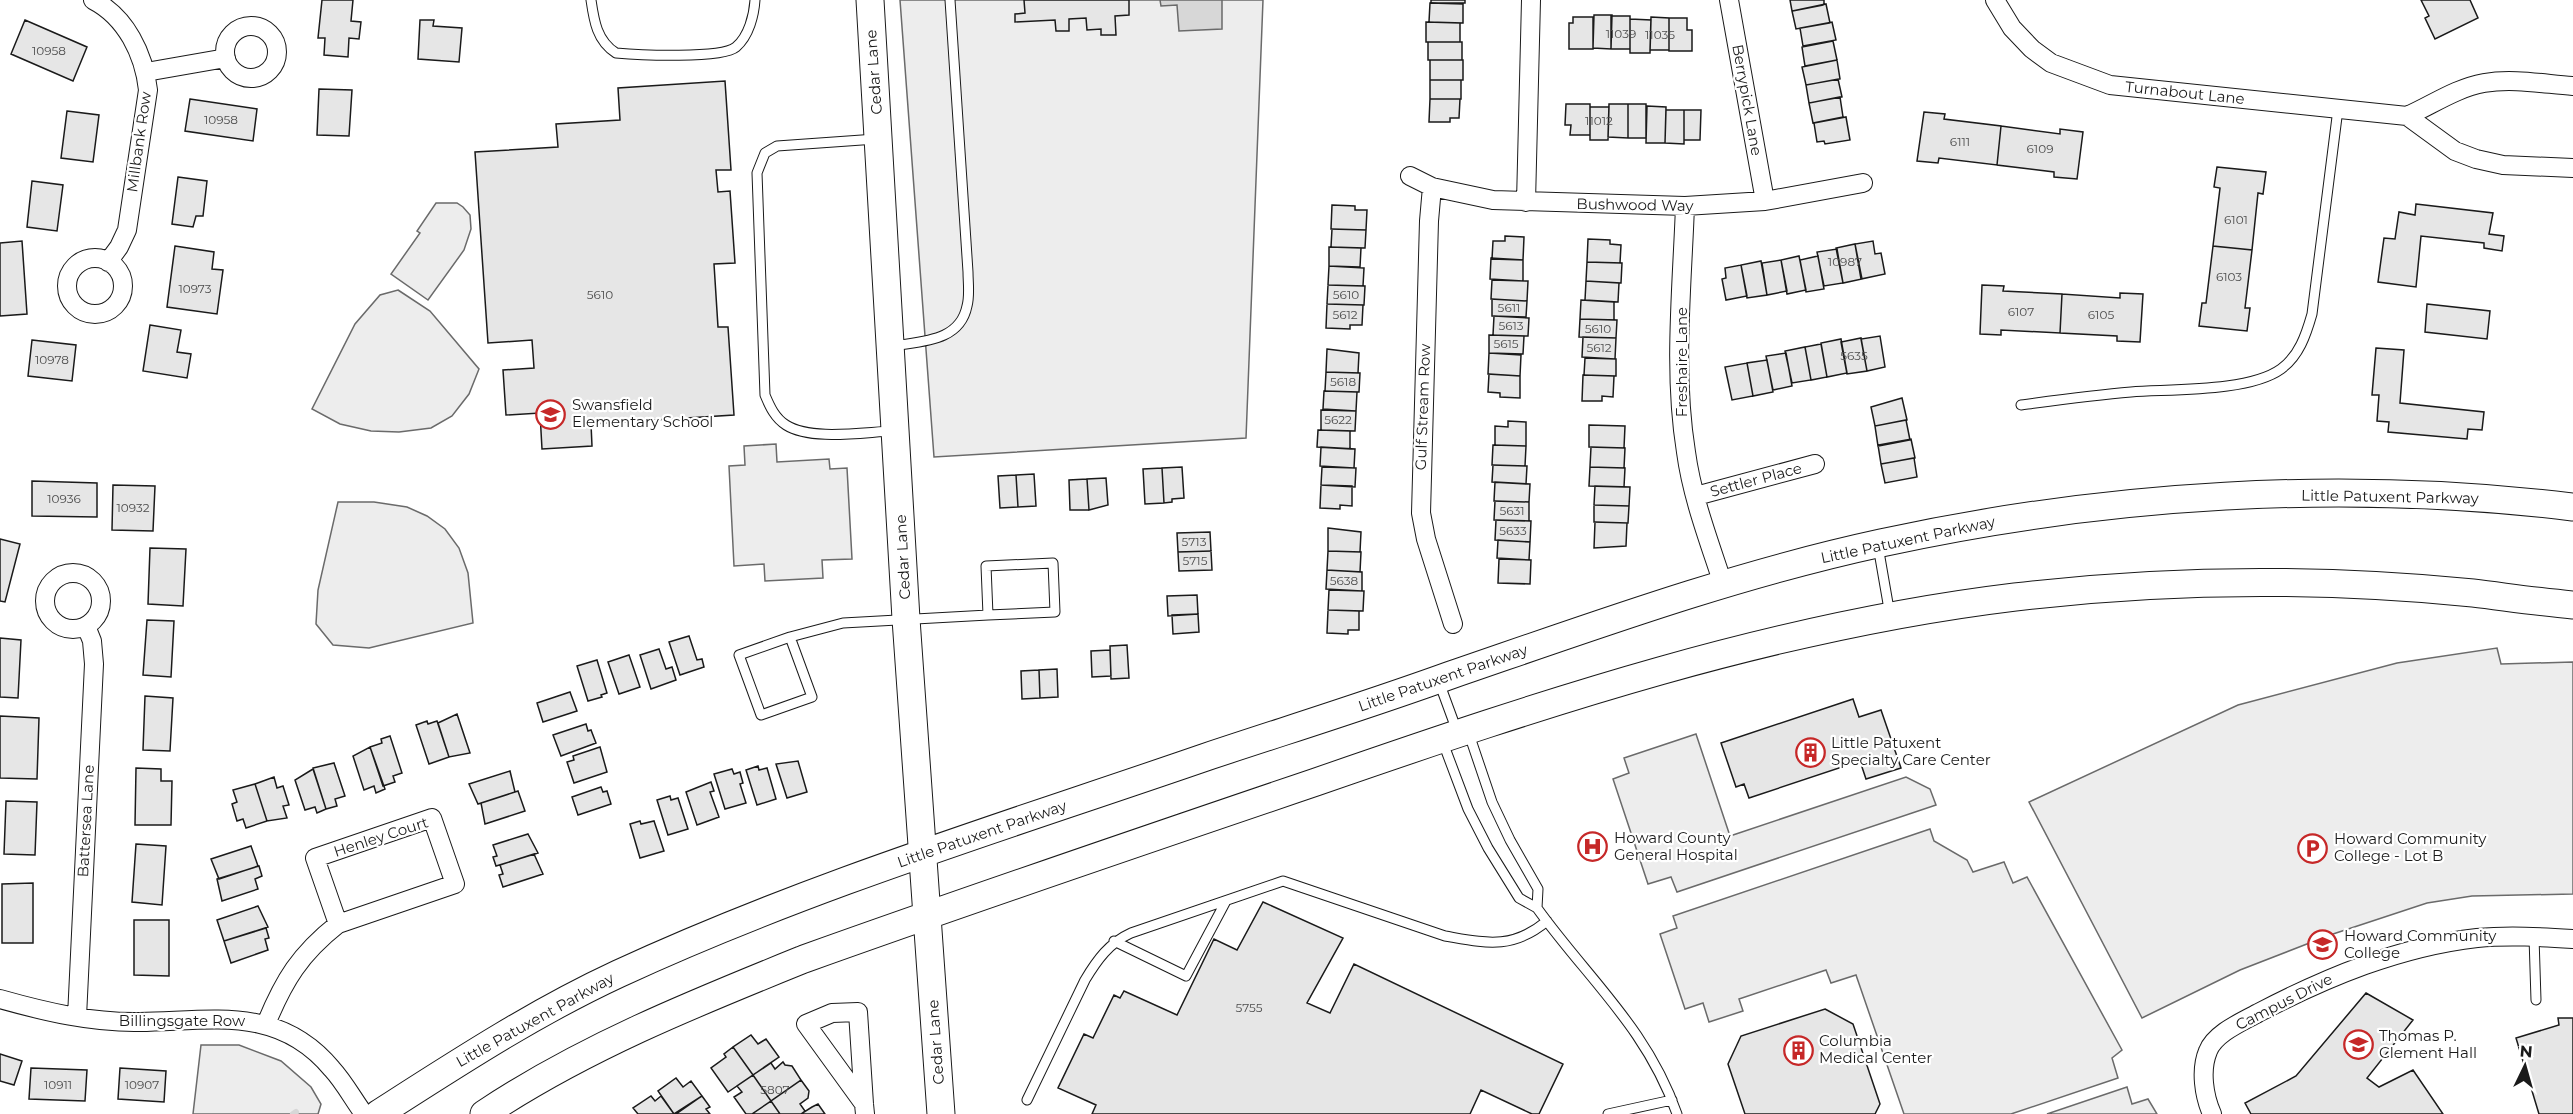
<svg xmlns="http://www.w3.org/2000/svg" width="2573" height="1114" font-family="Montserrat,sans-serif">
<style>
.built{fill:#ededed;stroke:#6a6a6a;stroke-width:1.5}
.water{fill:#d7d7d7;stroke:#6a6a6a;stroke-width:1.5}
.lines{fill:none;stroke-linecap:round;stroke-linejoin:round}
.stream{stroke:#d7d7d7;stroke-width:6}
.building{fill:#e6e6e6;stroke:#1a1a1a;stroke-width:1.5}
.lane-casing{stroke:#1a1a1a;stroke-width:11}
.street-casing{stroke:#1a1a1a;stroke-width:20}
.secondary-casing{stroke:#1a1a1a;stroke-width:29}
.lane{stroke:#fff;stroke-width:9}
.street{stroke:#fff;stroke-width:18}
.secondary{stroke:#fff;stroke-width:27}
.labels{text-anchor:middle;stroke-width:4.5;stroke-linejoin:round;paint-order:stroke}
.number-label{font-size:12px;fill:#4d4d4d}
.street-label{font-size:15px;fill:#1a1a1a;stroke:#fff}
.poi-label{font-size:15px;fill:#1a1a1a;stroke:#fff;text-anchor:start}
</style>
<rect width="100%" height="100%" fill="#fff"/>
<path class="built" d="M900,0H1263L1246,438L934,457Z
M436,203H457L463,207L470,215L471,229L464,250L428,300L391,274L420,233L417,231Z
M398,290L430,311L479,369L469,394L452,416L431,428L399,432L371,431L340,424L312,409L355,324L380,295Z
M776,444L777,462L829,459L830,469L847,468L852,559L822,560L823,578L765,581L764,564L734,566L729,466L745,465L744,446Z
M338,502H374L407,507L427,516L445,529L459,548L468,573L473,623L369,648L333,645L316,624L318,590Z
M2497,648L2501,664L2573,662V894L2472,896L2427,903L2330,935L2240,970L2142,1018L2029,802L2238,705L2397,663Z
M1696,734L1730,836L1906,777L1930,789L1936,805L1677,892L1671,877L1648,884L1613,779L1629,773L1624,758Z
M1930,829L1934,841L1967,860L1973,872L2004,862L2013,883L2027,877L2122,1050L2112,1058L2118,1078L2011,1114H1904L1856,975L1831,983L1826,970L1739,999L1743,1011L1709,1022L1703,1003L1685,1009L1660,934L1677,928L1673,916Z
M201,1045H239L281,1061L311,1087L321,1104L318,1114H193Z
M2127,1087L2132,1104L2148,1099L2157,1114H2047Z"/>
<path class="water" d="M1160,0H1222V29L1179,31L1177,5L1161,6Z"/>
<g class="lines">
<path class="stream" d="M293,1114L296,1112"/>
</g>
<path class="building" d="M322,0H353L351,21L361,22L359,39L349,38L348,57L324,55L325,38H318Z
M1024,0H1129V15L1115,16L1116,35H1101V29L1087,30L1086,18L1069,19V31H1056L1055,20L1015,22V14L1025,13Z
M1431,0H1465V3H1431Z
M1790,0H1824V5L1792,11Z
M2421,0H2470L2478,18L2435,39L2425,18L2429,16Z
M1430,3L1463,4V23L1429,22Z
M1826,4L1830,23L1796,29L1792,11Z
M1594,15H1612L1611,49L1593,48Z
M1611,16H1630V49H1611Z
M1573,17H1593V49H1569V23H1573Z
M1651,17L1669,18V50H1650Z
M1669,18H1687V30H1692V51H1669Z
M1630,19L1651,20L1650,53H1630Z
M25,20L87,47L73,81L11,54Z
M420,20H434L433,26L462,28L459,62L418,59Z
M1426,22L1460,23V42H1426Z
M1832,22L1836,40L1803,46L1800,28Z
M1833,41L1837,60L1805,66L1802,47Z
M1428,42H1462V60H1428Z
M1430,60H1463V80H1430Z
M1837,60L1840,79L1806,85L1802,67Z
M1838,79L1842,97L1809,103L1806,85Z
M1430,80H1461V99H1430Z
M725,81L731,170H716L718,192L730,191L735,263L714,264L718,327H728L734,415L591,424L592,446L542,449L540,413L506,415L503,370L534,368L532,340L488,343L475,152L558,147L556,124L620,120L618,88Z
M319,89L352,90L349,136L317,135Z
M1840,97L1843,117L1813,123L1809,103Z
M190,99L257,109L253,141L185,131Z
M1430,99H1460L1459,118H1450V122H1429Z
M1566,104H1590V135H1570L1571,125H1565Z
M1609,104H1628V138L1608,137Z
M1628,104H1646V138H1628Z
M1647,106L1666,107L1665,143H1646Z
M1590,107H1609L1608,140H1590Z
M1666,110H1684V144L1665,143Z
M1684,110H1701L1700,140H1684Z
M67,111L99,115L93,162L61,158Z
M1924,112L1945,114L1944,119L2001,126L1997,165L1939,158L1938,163L1917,161Z
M1846,117L1850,140L1825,144L1824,141L1817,142L1814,123Z
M2001,126L2060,134V129L2083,132L2077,179L2054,177V172L1997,165Z
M2217,167L2266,172L2263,194L2258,193L2252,250L2213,246L2220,188L2214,187Z
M178,177L207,181L203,216H196L193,227L172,224Z
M32,181L63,185L57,231L27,227Z
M2416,204L2493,213L2489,234L2504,236L2502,251L2484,248V243L2421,236L2416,287L2378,282L2384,238L2395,239L2399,212L2415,215Z
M1332,205L1355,206V210H1367L1366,230L1331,229Z
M1332,229L1366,230L1365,248L1331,247Z
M1505,236L1524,237L1523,260L1492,259L1493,241H1505Z
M1588,239L1610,240V244L1621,245L1620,263L1587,262Z
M22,241L27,314L0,316V243Z
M1873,241L1875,254L1881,253L1885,274L1861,279L1855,244Z
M1855,244L1862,279L1843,283L1836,248Z
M175,246L214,252L212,269L223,270L217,314L167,307Z
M2213,246L2252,250L2245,308H2250L2247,331L2199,326L2202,303H2206Z
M1329,247L1361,248L1360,267L1329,266Z
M1837,249L1843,283L1824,286L1817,252Z
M1799,256L1806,290L1787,294L1781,260Z
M1818,256L1824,289L1806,292L1800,260Z
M1491,258L1523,260V281L1490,279Z
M1781,260L1787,291L1767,295L1762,263Z
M1761,261L1767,295L1747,298L1741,265Z
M1587,262L1622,263L1621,283L1586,281Z
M1741,265L1747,296L1726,300L1722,279L1726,278L1725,268Z
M1329,266L1364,268L1363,286L1328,285Z
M1492,280L1528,281L1527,301L1491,299Z
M1586,281L1619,283L1618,302L1585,300Z
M1328,285L1365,286L1364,305L1327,304Z
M1982,285L2004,286L2003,291L2062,294L2060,333L2001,330V335L1980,334Z
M2120,293L2143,294L2140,342L2117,341V336L2060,333L2062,294L2120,298Z
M1492,299L1527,301L1526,317L1492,316Z
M1581,300L1614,302V320L1580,319Z
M1327,304L1363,305L1362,325H1350V329L1326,328Z
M2427,304L2490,311L2487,339L2425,332Z
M1494,316L1529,318L1528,336L1493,335Z
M1580,319L1617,320L1616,338L1579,337Z
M150,325L181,330L177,352L191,354L187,378L143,371Z
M1489,335L1524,336L1523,354L1489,353Z
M1880,336L1885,367L1867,371L1861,339Z
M1583,337L1616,338L1615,359L1582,357Z
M1861,338L1867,371L1847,374L1841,342Z
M1841,339L1847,373L1827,377L1821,343Z
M32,340L76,345L72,381L28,376Z
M1821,344L1827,377L1811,380L1805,347Z
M1805,347L1811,380L1792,383L1785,351Z
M2376,348L2404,350L2400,403L2484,412L2482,430L2468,429L2467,439L2388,432L2389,422L2377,421L2379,395H2372Z
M1327,349L1359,353L1358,373L1326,372Z
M1489,353L1521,355L1520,376L1488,374Z
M1786,353L1792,386L1773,390L1766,356Z
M1585,358L1616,359V376L1584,375Z
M1767,360L1773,392L1753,396L1747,363Z
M1747,363L1753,396L1732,400L1725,367Z
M1326,372L1360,373L1359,392L1325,391Z
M1489,374L1520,376V398L1500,397V393L1488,392Z
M1583,375L1614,376L1613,397L1602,396V401H1582Z
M1324,391L1357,392L1356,411L1323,409Z
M1902,398L1907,420L1875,426L1871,407Z
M1321,410L1356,411L1355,431L1321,430Z
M1906,420L1910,440L1878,446L1875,426Z
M1508,421L1526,422V446L1495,445V426L1508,427Z
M1589,425L1625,426L1624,448L1589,447Z
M1318,430L1350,431V449L1317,447Z
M1911,439L1915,458L1881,464L1878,445Z
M1493,445L1526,446L1525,466L1492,465Z
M1321,447L1355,449L1354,468L1320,466Z
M1591,447L1625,448L1624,468L1590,467Z
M1914,458L1917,477L1885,483L1881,464Z
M1493,465L1527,466L1526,484L1492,482Z
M1182,467L1184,498L1172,499V502L1164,503L1162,468Z
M1322,467L1356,468L1355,487L1321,485Z
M1590,467L1625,468L1624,487L1589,486Z
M1162,468L1164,503L1145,504L1143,469Z
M1034,474L1036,506L1018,507L1016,475Z
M1016,475L1018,507L1000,508L998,476Z
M1106,478L1108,505L1089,510L1087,479Z
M1087,479L1089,510H1070L1069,480Z
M32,481L97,483V517L32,516Z
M1495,482L1530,484L1529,502L1494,501Z
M113,485L155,486L153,531L112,530Z
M1321,485L1352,486V506L1340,505V509L1320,508Z
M1595,486L1630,487L1629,506L1594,505Z
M1495,501L1529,502V521L1494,520Z
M1594,505L1629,506L1628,523L1594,522Z
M1496,520L1531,521L1530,542L1495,540Z
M1595,522L1627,523L1626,546L1594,548Z
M1328,528L1361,532L1360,552L1328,551Z
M1210,532L1211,551L1178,552L1177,533Z
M0,539L20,544L5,602L0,601Z
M1498,540L1530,542L1529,560L1497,558Z
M150,548L186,549L183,606L148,604Z
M1211,551L1212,570L1179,571L1178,552Z
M1328,551L1361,552L1360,572L1327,570Z
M1499,559L1531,560L1530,584L1498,583Z
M1327,570L1362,572V591L1326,589Z
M1329,590L1364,591L1363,611L1328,610Z
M1197,595L1198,614L1168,616L1167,596Z
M1328,610L1359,611V630H1348V634L1327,633Z
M1198,614L1199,632L1173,634L1172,615Z
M147,620L174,621L171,677L143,675Z
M689,636L697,660L702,659L704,667L680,675L669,642Z
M0,638L21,640L18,698L0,697Z
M1127,645L1129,678L1111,679L1110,646Z
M659,649L666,669L672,667L676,680L651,689L640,655Z
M1110,650L1111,676L1092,677L1091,651Z
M629,655L640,687L619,694L608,662Z
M597,660L607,693L601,695L602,697L588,701L577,666Z
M1057,669L1058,697L1040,698L1039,670Z
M1039,670L1040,698L1022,699L1021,671Z
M570,692L577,711L543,722L537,703Z
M145,696L173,698L170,751L143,750Z
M1853,699L1859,717L1881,710L1901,768L1866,779L1860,761L1749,798L1744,784L1736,787L1721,743Z
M457,714L470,753L449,757L438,723Z
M0,716L39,718L37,779L0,778Z
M427,721L428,724L437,721L449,757L429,764L416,725Z
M586,724L588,731L591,730L596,743L561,756L553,735Z
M390,736L402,773L393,776L395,782L383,786L370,747L382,743L381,739Z
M370,747L385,789L376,793L374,786L364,790L353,756Z
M600,747L607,772L574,783L567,762L574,760L573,756Z
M798,761L807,792L787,798L776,764Z
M334,763L345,796L335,799L337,806L326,809L313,768Z
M758,766L759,770L767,768L776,799L757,805L746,770Z
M136,768L161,769V781H172L171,825H135Z
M313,769L326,809L317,813L315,807L305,810L295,780Z
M732,769L734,774L740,772L743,783L740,784L746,803L725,809L714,774Z
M510,771L515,792L478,804L469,784Z
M274,777L277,788L283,786L289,805L283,806L287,818L267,821L255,784Z
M711,782L714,791L710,792L719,817L697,825L686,792Z
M255,784L267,821L246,828L243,819L237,821L232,804L237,802L233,790Z
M601,787L603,792L607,791L611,804L578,815L572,797Z
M518,791L525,811L485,824L481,803Z
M670,796L671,800L678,798L688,829L668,835L657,800Z
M6,801L37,802L35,855L4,854Z
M640,821L641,824L654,821L664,851L640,858L630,824Z
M528,834L538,853L496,866L493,857L497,856L493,845Z
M136,844L166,846L162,905L132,902Z
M251,846L258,866L219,879L211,859Z
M534,854L543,874L503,887L499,875L503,874L500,865Z
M259,866L262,876L255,879L258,889L222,901L217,879Z
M33,883V943H2V884Z
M1263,902L1343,938L1307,1003L1330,1013L1354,964L1563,1064L1539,1114H1532L1481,1090L1470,1114H1092L1096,1105L1058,1088L1084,1034L1093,1038L1114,995L1120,998L1124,991L1177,1015L1214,939L1237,950Z
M258,906L268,927L224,941L217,920Z
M134,920H169V976L134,975Z
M266,928L269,938L265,939L268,950L231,963L224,941Z
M2366,993L2413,1020L2367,1078L2379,1087L2413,1070L2443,1114H2251L2245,1103L2296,1076Z
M1825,1009L1853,1024L1880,1104L1875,1114H1745L1728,1064L1741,1036Z
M2558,1018H2573V1114H2539L2516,1038L2559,1025Z
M751,1035L758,1044L766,1039L779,1057L753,1075L733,1047Z
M733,1047L753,1075L728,1092L711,1068L726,1057L724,1054Z
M0,1054L22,1061L14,1085L0,1081Z
M783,1062L785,1065L792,1066L801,1080L771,1101L753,1075L771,1063L775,1069Z
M31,1068L87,1070L85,1101L29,1099Z
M120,1068L166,1071L164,1102L118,1099Z
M753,1075L771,1101L752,1114H746L734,1097L742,1092L737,1086Z
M676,1078L683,1087L691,1081L702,1096L674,1114L658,1091Z
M801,1080L809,1091L808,1098L800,1104L805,1111L801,1114H780L771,1101Z
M651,1096L655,1101L661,1096L674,1114H638L633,1108Z
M702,1096L710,1107L706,1109L710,1114H676Z
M771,1101L780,1114H752Z
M818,1104L825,1114H801L812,1107Z"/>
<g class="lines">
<defs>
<path id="lane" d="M591,0C594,21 597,41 616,53C638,55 722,59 736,47C749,36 754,15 755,0
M876,139L777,146L765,153L757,173L765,395C770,407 775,418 786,425C811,441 864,432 893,431
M894,346C923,341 960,341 967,306C970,295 968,283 968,272L950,0
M2021,405C2058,400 2094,395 2131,392C2172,389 2249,392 2281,369C2299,356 2306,335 2312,314L2338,109
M1878,546L1890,615
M790,637L812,697L761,715L739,655L790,637L843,623L988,615L986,566L1053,563L1055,612L988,615
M1439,682L1457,731
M1466,737L1471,740L1492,802L1510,840L1538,889L1537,908
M1451,741L1445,748L1468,809L1488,848L1519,898L1537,908C1588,979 1647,1028 1677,1114
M2534,937L2536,1000
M1114,941L1186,976L1226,901
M1027,1100L1085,980C1097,960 1109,943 1131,933L1283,881L1445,936C1486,943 1512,950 1547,921
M1608,1114L1672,1100"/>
<path id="street" d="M93,0C126,17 144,54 148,90L127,230L119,247L108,262
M1729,0L1765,201
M1995,0L2012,28L2032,49L2051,63L2110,85L2407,116L2455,151L2476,159L2503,165L2573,168
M225 52a26 26 0 1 1 52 0a26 26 0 1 1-52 0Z
M146,72L226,58
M2407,116C2432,105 2456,88 2484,83C2513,78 2544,84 2573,86
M1410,176L1432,187L1493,200L1685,206L1765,201L1863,183
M1432,187L1429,221L1421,513L1426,539L1453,624
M1526,202L1531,0
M1685,206C1682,288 1673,372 1686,452C1692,497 1709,541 1723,584
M67 286a28 28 0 1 1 56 0a28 28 0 1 1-56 0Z
M1696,496L1815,464
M45 601a28 28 0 1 1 56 0a28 28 0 1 1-56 0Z
M0,999C46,1012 93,1023 140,1022C213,1021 279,1005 332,1069C344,1082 353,1099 364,1114
M77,1017L94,664L92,641L86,626
M266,1024C284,980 300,954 338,924L315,858L432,818L455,884L338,924
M864,1104L806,1024L832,1013L858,1012L864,1104L865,1114
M2212,1114C2204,1096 2200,1070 2208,1051C2215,1033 2242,1022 2258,1013C2327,977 2399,947 2477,938C2509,935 2541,937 2573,939"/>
<path id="secondary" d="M870,0L906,619L941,1114
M378,1114C456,1064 534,1013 618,974C808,886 1009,825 1206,757C1287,730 1368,705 1448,676C1591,627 1733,575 1881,543C2106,494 2343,479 2573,507
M484,1114C583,1048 695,1003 804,959C974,898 1145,840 1316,782C1544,703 1774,626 2015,597C2166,579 2322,578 2473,593C2506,597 2540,602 2573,605"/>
</defs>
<use href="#lane" class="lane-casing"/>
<use href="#street" class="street-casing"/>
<use href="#secondary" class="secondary-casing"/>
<use href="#lane" class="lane"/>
<use href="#street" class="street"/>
<use href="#secondary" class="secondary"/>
</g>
<defs>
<symbol id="school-ring" viewBox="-11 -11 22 22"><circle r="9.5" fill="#fff" stroke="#c62828" stroke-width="1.5"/><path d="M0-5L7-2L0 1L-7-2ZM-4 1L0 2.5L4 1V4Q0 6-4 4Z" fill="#c62828"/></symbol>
<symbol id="building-ring" viewBox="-11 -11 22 22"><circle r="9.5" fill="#fff" stroke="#c62828" stroke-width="1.5"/><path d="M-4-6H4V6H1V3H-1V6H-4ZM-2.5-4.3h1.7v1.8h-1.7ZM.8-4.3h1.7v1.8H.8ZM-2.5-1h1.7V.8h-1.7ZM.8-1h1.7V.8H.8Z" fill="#c62828"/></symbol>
<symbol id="hospital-ring" viewBox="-11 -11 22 22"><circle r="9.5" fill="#fff" stroke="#c62828" stroke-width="1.5"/><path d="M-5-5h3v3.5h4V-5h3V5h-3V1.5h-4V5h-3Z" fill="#c62828"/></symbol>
<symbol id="parking-ring" viewBox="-11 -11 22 22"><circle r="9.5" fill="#fff" stroke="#c62828" stroke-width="1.5"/><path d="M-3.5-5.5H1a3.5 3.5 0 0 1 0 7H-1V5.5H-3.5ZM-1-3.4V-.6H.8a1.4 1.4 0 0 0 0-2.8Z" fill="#c62828"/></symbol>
<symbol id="university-ring" viewBox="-11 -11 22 22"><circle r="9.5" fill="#fff" stroke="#c62828" stroke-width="1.5"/><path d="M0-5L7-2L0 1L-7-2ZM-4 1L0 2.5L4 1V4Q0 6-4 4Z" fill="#c62828"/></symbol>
</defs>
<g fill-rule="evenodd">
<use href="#school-ring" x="534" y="398" width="33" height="33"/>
<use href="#building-ring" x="1794" y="736" width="33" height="33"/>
<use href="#hospital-ring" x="1576" y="830" width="33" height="33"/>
<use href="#parking-ring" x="2296" y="832" width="33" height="33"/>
<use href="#university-ring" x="2306" y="928" width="33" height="33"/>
<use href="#university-ring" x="2342" y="1028" width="33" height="33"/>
<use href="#building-ring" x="1782" y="1034" width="33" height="33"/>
</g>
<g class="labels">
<g class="number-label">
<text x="1621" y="38">11039</text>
<text x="1660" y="39">11035</text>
<text x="49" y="55">10958</text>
<text x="221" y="124">10958</text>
<text x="1599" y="125">11012</text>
<text x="1960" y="146">6111</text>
<text x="2040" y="153">6109</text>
<text x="2236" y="224">6101</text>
<text x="1845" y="266">10987</text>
<text x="2229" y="281">6103</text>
<text x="195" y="293">10973</text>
<text x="600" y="299">5610</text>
<text x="1346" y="299">5610</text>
<text x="1509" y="312">5611</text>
<text x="2021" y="316">6107</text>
<text x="1345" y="319">5612</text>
<text x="2101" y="319">6105</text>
<text x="1511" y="330">5613</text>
<text x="1598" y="333">5610</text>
<text x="1506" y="348">5615</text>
<text x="1599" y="352">5612</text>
<text x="1854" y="360">5635</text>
<text x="52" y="364">10978</text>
<text x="1343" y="386">5618</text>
<text x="1338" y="424">5622</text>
<text x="64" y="503">10936</text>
<text x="133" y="512">10932</text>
<text x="1512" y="515">5631</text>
<text x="1513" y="535">5633</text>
<text x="1194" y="546">5713</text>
<text x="1195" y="565">5715</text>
<text x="1344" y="585">5638</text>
<text x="1249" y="1012">5755</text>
<text x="58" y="1089">10911</text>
<text x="142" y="1089">10907</text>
<text x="775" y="1094">5807</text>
</g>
<g class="street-label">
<text transform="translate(874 72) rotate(-94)" y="5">Cedar Lane</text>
<text transform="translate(2185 93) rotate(6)" y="5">Turnabout Lane</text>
<text transform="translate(1747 100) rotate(80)" y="5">Berrypick Lane</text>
<text transform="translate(139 142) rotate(-82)" y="5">Millbank Row</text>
<text transform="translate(1635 205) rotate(1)" y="5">Bushwood Way</text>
<text transform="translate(1682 362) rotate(-90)" y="5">Freshaire Lane</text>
<text transform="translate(1423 407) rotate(-88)" y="5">Gulf Stream Row</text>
<text transform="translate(1756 480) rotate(-15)" y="5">Settler Place</text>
<text transform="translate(2390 497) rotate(1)" y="5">Little Patuxent Parkway</text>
<text transform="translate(1908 540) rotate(-12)" y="5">Little Patuxent Parkway</text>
<text transform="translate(903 557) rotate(-93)" y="5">Cedar Lane</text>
<text transform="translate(1443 678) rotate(-19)" y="5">Little Patuxent Parkway</text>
<text transform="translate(86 821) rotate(-87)" y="5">Battersea Lane</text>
<text transform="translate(982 834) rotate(-19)" y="5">Little Patuxent Parkway</text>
<text transform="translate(381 837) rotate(-18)" y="5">Henley Court</text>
<text transform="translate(2284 1002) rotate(-27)" y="5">Campus Drive</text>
<text transform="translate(535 1020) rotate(-29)" y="5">Little Patuxent Parkway</text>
<text x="182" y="1026">Billingsgate Row</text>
<text transform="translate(936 1042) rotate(-94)" y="5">Cedar Lane</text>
</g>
<g class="poi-label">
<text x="572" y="410">Swansfield<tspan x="572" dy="17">Elementary School</tspan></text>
<text x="1831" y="748">Little Patuxent<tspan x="1831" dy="17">Specialty Care Center</tspan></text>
<text x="1614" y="843">Howard County<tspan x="1614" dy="17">General Hospital</tspan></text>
<text x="2334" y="844">Howard Community<tspan x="2334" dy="17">College - Lot B</tspan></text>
<text x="2344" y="941">Howard Community<tspan x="2344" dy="17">College</tspan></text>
<text x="2379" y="1041">Thomas P.<tspan x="2379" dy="17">Clement Hall</tspan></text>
<text x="1819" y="1046">Columbia<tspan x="1819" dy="17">Medical Center</tspan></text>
</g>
</g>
<g transform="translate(2525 1066) rotate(5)" stroke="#ffffff" stroke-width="4.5" paint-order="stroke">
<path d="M0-4.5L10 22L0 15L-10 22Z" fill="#1a1a1a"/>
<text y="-9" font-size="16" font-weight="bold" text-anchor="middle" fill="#1a1a1a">N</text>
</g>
</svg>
